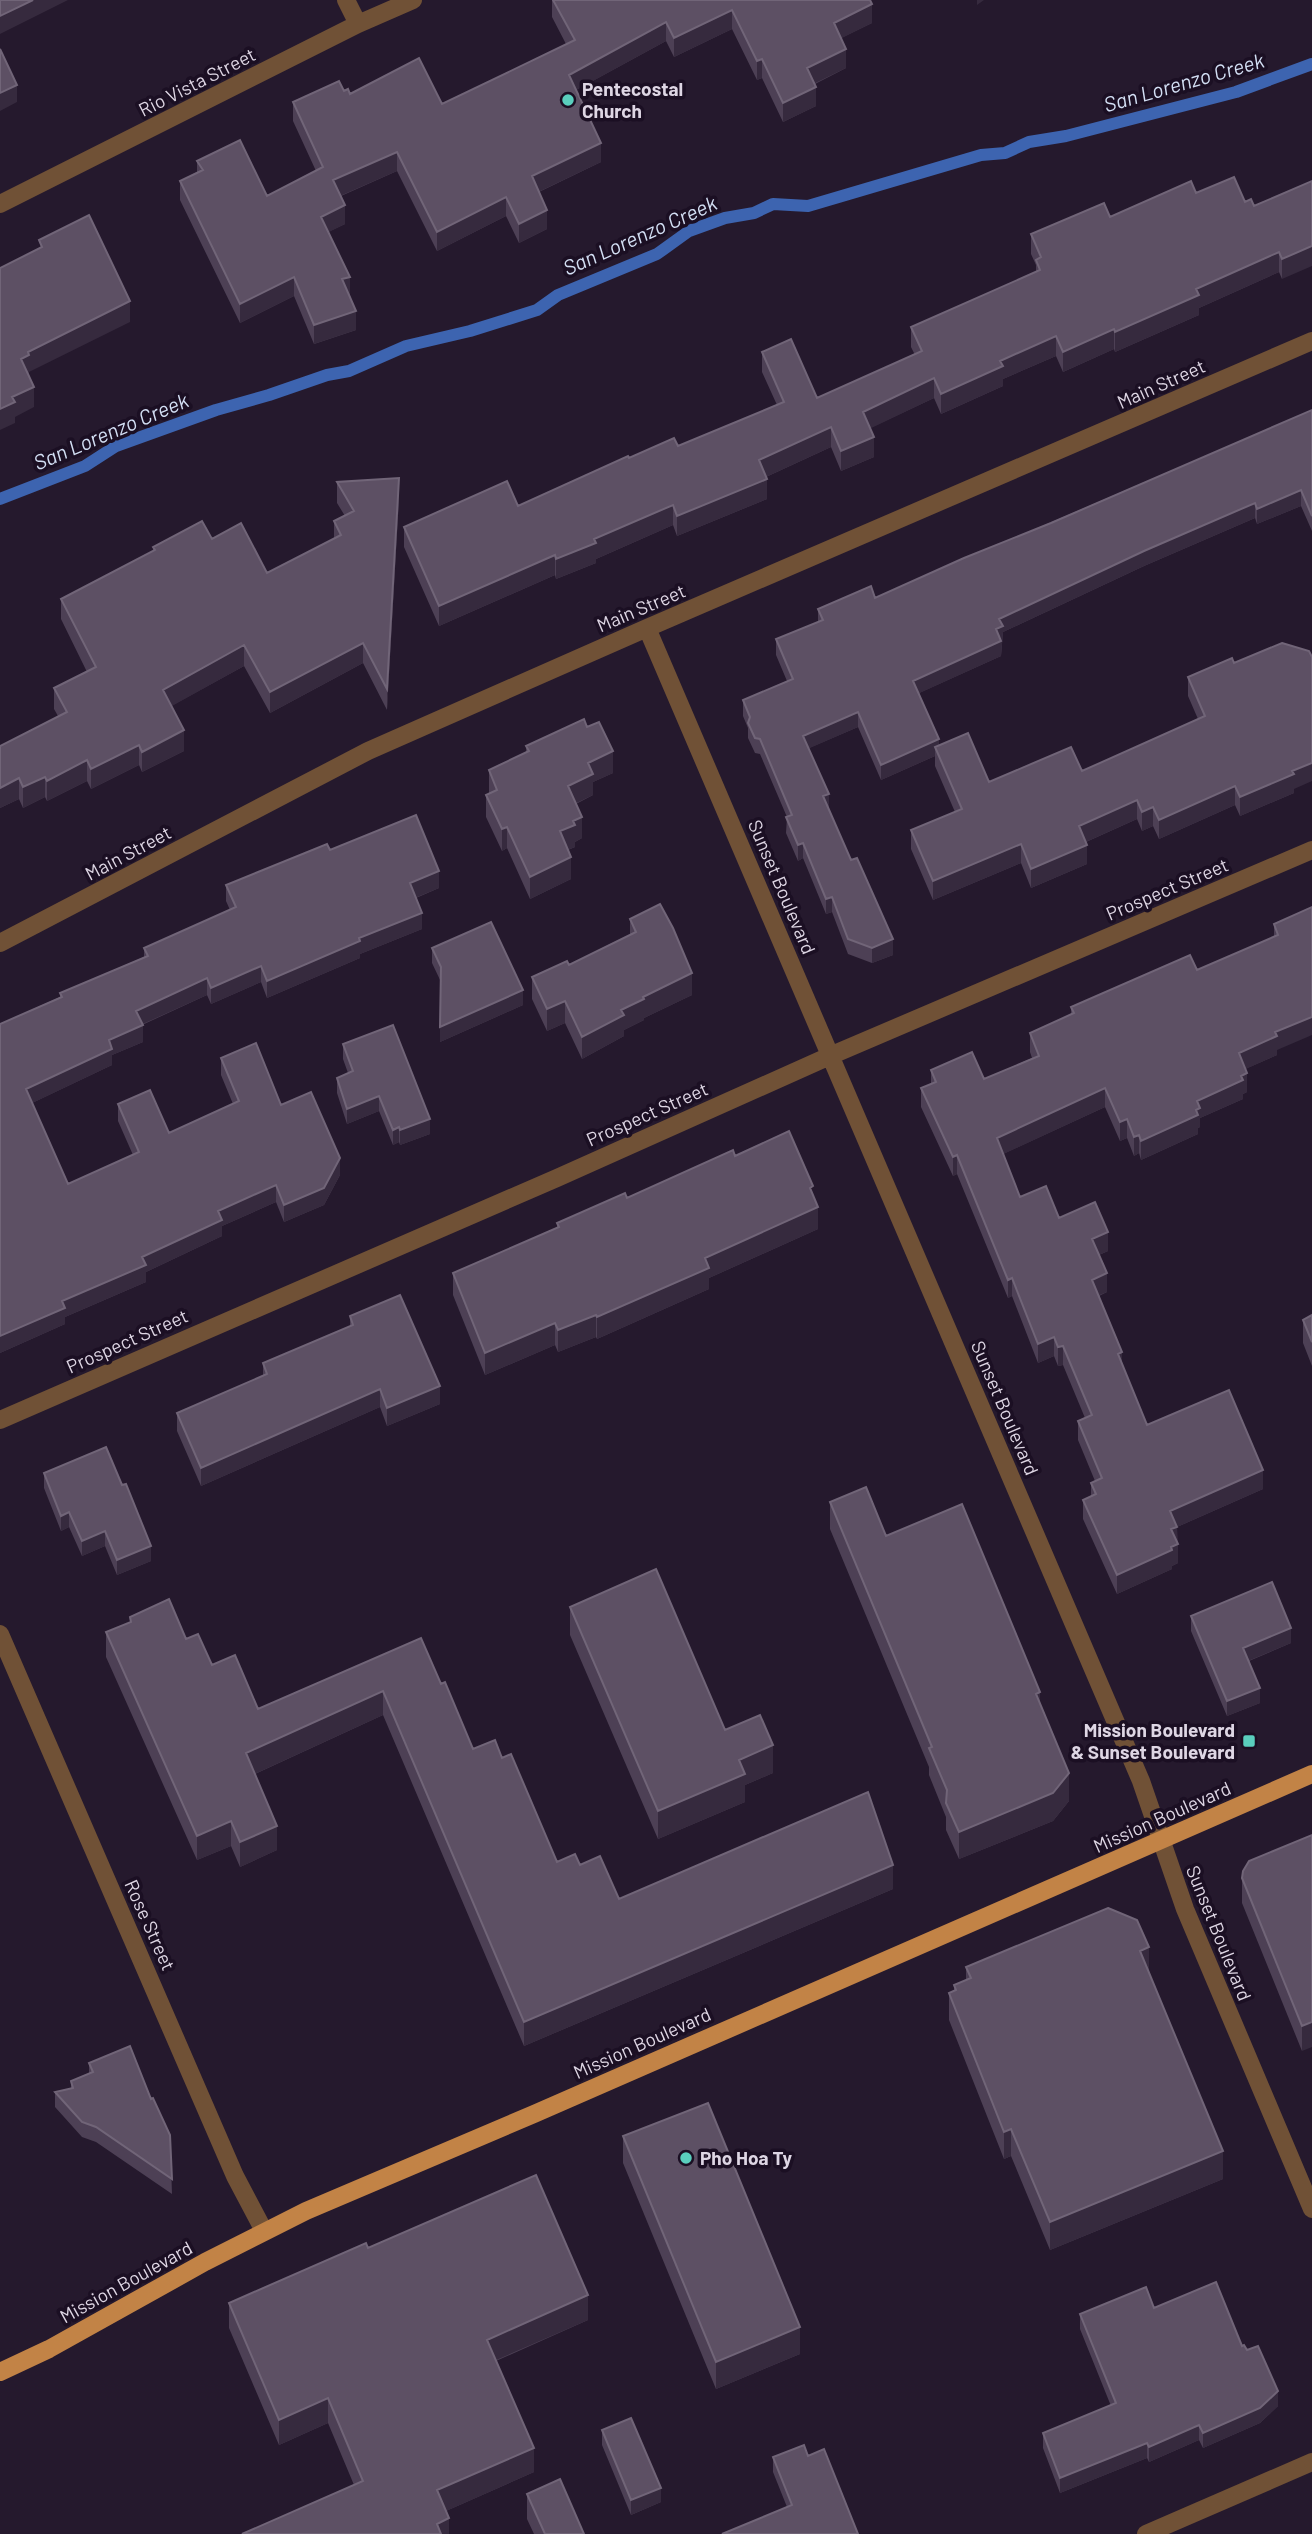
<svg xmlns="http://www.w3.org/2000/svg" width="1312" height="2534" font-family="Barlow,sans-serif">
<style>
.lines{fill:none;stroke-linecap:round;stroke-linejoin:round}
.stream{stroke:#3d64b0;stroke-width:12}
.street{stroke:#705136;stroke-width:18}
.primary{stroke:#c28346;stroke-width:18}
.wall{fill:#4d4055}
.shaded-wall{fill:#362a3e}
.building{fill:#5d5064;stroke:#716578;stroke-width:2}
.poi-dot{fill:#5acebd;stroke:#1b0f23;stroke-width:2.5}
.labels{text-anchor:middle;stroke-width:7;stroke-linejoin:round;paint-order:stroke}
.street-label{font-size:19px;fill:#ded6e4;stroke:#1b0f23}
.poi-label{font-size:19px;font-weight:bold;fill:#ded6e4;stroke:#1b0f23;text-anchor:start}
.water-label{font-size:21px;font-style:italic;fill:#d3dff4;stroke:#1b0f23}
</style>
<rect width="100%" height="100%" fill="#25192d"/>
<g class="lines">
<path class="stream" d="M0,499L85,466L116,446L216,410L269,395L327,375L349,371L406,346L470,331L537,310L558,295L657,254L689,231L725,218L754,213L773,204L808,206L981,155L1005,153L1029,142L1066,136L1236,92L1312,64"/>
<path class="street" d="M346,0L358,24
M0,204L358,24L413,0
M647,628L1141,1781L1185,1909L1312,2209
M0,943L368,751L647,628L1312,341
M0,1420L557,1178L832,1055L1312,850
M0,1634L235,2176L264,2231
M1146,2534L1312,2462"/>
<path class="primary" d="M0,2372L49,2349L205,2262L306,2211L534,2114L1312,1774"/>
</g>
<path class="wall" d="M552,0H870L872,23L841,38L846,68L815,84L816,106L783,122L762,78L757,80L732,29L674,57L666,41L576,90L601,162L539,192L547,229L519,243L506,216L437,251L397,171L341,196L345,224L328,232L350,296L356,330L314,344L294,296L240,323L180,200V181L197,172V161L267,196L316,171L293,121V102L344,91L350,94L442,104L566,44L552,17Z
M1312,181L1282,279L1279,272L1199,308V315L1115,352L1114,349L1063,372L1056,356L1003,379V386L941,414L934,398L870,428L874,457L841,471L831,447L766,477L767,499L677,536L673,525L596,559V563L556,579L555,575L439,626L404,547V527L518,506L629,458L678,446L777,405L762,372V352L817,398L915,355L911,347V327L1036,272V265L1031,254V234L1110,217L1196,193L1245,202L1254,206Z
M1312,410V531L1301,506L1257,524L1255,518L1144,566L1003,632L1001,656L919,693L939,745L989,782L1082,771L1198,719L1188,696V677L1234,663L1294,789V793L1240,816L1235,805L1159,839L1153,826L1142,831L1137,819L1086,842L1087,864L1031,888L1021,863L933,900L911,849V830L955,812L935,766V756L881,780L858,727L809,748L829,809L893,955L872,963L848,954L832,912L826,914L803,858L798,861L786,833L787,817L760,754L755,753L748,738V728L743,716V700L787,681L776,655V639L818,622V609L875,598Z
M337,482L399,498L387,710L363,663L270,713L244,666L171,706L184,751L142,772L139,765L91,789L87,781L47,801L45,797L23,808L19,799L0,808V746L58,716L54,709V688L87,672L61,619V599L153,551V547L212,539L267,573L334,539V521L345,516L337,503Z
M587,727L613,773L593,782V795L576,804L582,838L575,842V847L568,850L571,879L530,899L507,848L502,851L486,817V795L489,794V770L526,752V746Z
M330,850L439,888L416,898L422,929L360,954V958L267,998L261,982L211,1004L207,995L142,1025L143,1042L112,1055V1065L32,1103L68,1184L133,1155L118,1121V1104L169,1133L233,1104L221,1075V1058L281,1105L340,1175L324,1205L284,1222L276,1202L222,1226V1236L146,1272V1282L65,1317V1324L0,1353V1024L60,997V993L144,957V948L230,910L226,901V885Z
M1312,907L1277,1050V1055L1245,1069L1247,1092L1243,1094V1099L1200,1118V1127L1198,1128V1134L1141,1160L1139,1153L1134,1156L1127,1138L1120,1141L1105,1107L1003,1154L1020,1197L1059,1218L1108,1251L1099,1255L1107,1292L1099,1296L1122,1364L1147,1425L1263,1489L1177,1527L1178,1563L1172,1566V1569L1117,1594L1083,1519V1500L1091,1496V1483L1095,1481L1078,1440V1421L1085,1418L1063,1365L1058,1366L1054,1356L1038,1363L1012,1296L1008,1298L957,1174L953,1176L921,1107V1088L931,1084V1070L984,1079L1032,1058L1030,1052V1033L1071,1015V1007L1197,970L1274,937V924Z
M630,919L692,995L644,1018V1020L624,1030V1036L582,1059L565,1023L547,1031L532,999V977L569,965L630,935Z
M432,948L523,1005L440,1042L441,982L432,963Z
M343,1044L430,1134L400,1145L399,1142L393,1145L379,1111L347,1124L337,1093V1078L348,1073L343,1059Z
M735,1156L813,1196L818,1229L709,1278V1289L597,1339L596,1337L558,1352L555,1345L485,1375L453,1295V1273L557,1228V1223L627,1198Z
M1312,1315V1366L1303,1343V1320Z
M350,1316L440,1404L387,1426L380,1407L201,1486L177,1431V1413L263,1376V1363L350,1326Z
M44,1473L151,1561L117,1575L105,1546L82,1556L69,1527L61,1531L44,1488Z
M830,1502L886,1536L1040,1703L1069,1801L1053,1821L959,1859L946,1830V1817L929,1775V1767L830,1529Z
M570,1607L725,1730L773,1773L745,1785V1802L658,1839L570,1635Z
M1191,1616L1291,1643L1249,1661L1260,1703L1227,1716L1191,1631Z
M130,1617L186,1639L258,1709L441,1684L473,1749L502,1758L557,1862L580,1865L619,1899L893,1889L524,2046L383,1715L255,1774L277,1850L240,1867L231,1846L197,1860L106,1657V1632L130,1622Z
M1312,1835L1302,2051L1242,1903V1878Z
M966,1967L1149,1973L1223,2179L1050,2250L1011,2156L1004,2159L949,2020V1993L954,1990V1985L966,1980Z
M89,2063L151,2099L170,2135L172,2194L96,2142L82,2137L55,2107V2092L71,2089V2081L89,2074Z
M623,2136L800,2354L716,2389L623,2163Z
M368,2248L588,2320L496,2361L534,2472L446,2511L449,2534L354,2485L328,2423L279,2445L229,2328V2303Z
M1154,2308L1242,2346L1247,2350L1278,2406L1260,2423L1203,2448L1199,2440L1149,2462L1147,2458L1060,2493L1043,2448V2433L1111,2406L1080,2329V2314Z
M602,2430L661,2502L631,2515L602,2445Z
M808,2456L858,2534L787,2507L773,2472V2457Z
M527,2494L584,2534H534L527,2519Z"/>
<path class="shaded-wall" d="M33,0H68L0,34V16Z
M977,0H984L977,5Z
M872,4V23L834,42V23Z
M732,10V29L674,57V38Z
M666,22V41L569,94V75Z
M846,49V68L807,87V68Z
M762,59V78L757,80V61Z
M17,85V102L0,111V93Z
M816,87V106L783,122V103Z
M601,143V162L532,195V176Z
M397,152V171L333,199V180Z
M506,197V216L437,251V232Z
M345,205V224L321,236V217Z
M547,210V229L519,243V224Z
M1312,246V266L1282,279V259Z
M1279,252V272L1199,308V315L1115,352V332L1196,289Z
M294,277V296L240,323V304Z
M350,277V296L342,298V279Z
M130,301V322L29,372V375L21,359L28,352Z
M356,311V330L314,344V325Z
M1114,329V349L1063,372V352Z
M1056,336V356L1003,379V386L941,414V394L1000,361Z
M934,378V398L863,432V412Z
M34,387V407L15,417V423L0,430V409L12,397Z
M831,427V447L759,480V460Z
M874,437V457L841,471V451Z
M399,478V498L387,710V689Z
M767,479V499L677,536V516Z
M1301,490V506L1257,524V509Z
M1255,503V518L1144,566L1003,632L1001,656L913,696V681L996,629L999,619L1144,551Z
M673,505V525L596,559V563L556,579V559L594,539Z
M555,555V575L439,626V606Z
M363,643V663L270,713V692Z
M244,645V666L163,711V690Z
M858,712V727L803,751V736Z
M184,730V751L142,772V752Z
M939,739V755L935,747V756L881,780V765Z
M139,745V765L91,789V769Z
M613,751V773L593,782V795L568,807V786L588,763Z
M87,760V781L47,801V781Z
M1312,763V781L1294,789V793L1240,816V797L1292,771Z
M45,777V797L23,808V787Z
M19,778V799L0,808V788Z
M1235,786V805L1159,839V820Z
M829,794V809L823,796Z
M1137,800V819L1079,845V826Z
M1153,807V826L1142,831V812Z
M582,817V838L575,842V847L560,853V831L573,821Z
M507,827V848L502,851V829Z
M803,843V858L798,861V845Z
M1021,844V863L933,900V881Z
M1087,845V864L1031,888V869Z
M571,857V879L530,899V877Z
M439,871V888L410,900V883Z
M832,897V912L826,914V899Z
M422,913V929L360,954V958L267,998V981L359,938Z
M893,939V955L872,963V948Z
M261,966V982L211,1004V988Z
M692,973V995L644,1018V1020L624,1030V1036L582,1059V1037L643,997Z
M207,978V995L136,1027V1011Z
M523,990V1005L440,1042V1027Z
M565,1001V1023L547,1031V1009Z
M1312,1017V1035L1277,1050V1055L1239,1072V1053L1275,1032Z
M143,1025V1042L112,1055V1065L26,1106V1089L109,1040Z
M1247,1073V1092L1243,1094V1099L1200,1118V1127L1198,1128V1134L1141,1160V1141L1197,1101Z
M1105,1088V1107L997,1157V1138Z
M379,1096V1111L347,1124V1109Z
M430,1119V1134L400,1145V1130Z
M1127,1119V1138L1120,1141V1122Z
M399,1127V1142L393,1145V1130Z
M1139,1135V1153L1134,1156V1137Z
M957,1155V1174L953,1176V1157Z
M340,1158V1175L324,1205L284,1222V1205Z
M276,1185V1202L222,1226V1236L146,1272V1282L65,1317V1324L0,1353V1336L142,1257L218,1211Z
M818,1207V1229L709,1278V1289L597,1339V1317L705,1258Z
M1108,1232V1251L1092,1258V1239Z
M1107,1273V1292L1092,1298V1280Z
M1012,1278V1296L1008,1298V1280Z
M596,1315V1337L558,1352V1330Z
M555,1323V1345L485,1375V1353Z
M1054,1337V1356L1038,1363V1344Z
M1063,1346V1365L1058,1366V1347Z
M1122,1352V1371L1118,1354Z
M440,1386V1404L387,1426V1408Z
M380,1389V1407L201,1486V1468Z
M1263,1470V1489L1177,1527V1545L1178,1544V1563L1172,1566V1569L1117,1594V1575L1170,1511Z
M69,1512V1527L61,1531V1516Z
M105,1531V1546L82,1556V1541Z
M151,1546V1561L117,1575V1560Z
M1291,1628V1643L1243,1663V1648Z
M1260,1688V1703L1227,1716V1701Z
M383,1691V1715L246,1778V1753Z
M1040,1692V1720L1036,1694Z
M773,1745V1773L745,1785V1802L658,1839V1811L739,1760Z
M1069,1773V1801L1053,1821L959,1859V1832Z
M231,1821V1846L197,1860V1836Z
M277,1826V1850L240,1867V1842Z
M893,1865V1889L524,2046V2022Z
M1149,1947V1974L1140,1951Z
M1312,2022V2047L1302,2051V2026Z
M1011,2129V2156L1004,2159V2132Z
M1223,2151V2179L1050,2250V2222Z
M588,2295V2320L487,2364V2340Z
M800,2327V2354L716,2389V2362Z
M1278,2391V2406L1260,2423L1203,2448V2433Z
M328,2398V2423L279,2445V2420Z
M1199,2425V2440L1149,2462V2447Z
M1147,2443V2458L1060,2493V2478Z
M534,2448V2472L437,2515V2490Z
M661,2488V2502L631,2515V2500Z
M449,2518V2534H437V2524Z"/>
<path class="building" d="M0,0H33L0,16Z
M553,0H870L872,4L834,23L846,49L807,68L816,87L783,103L762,59L757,61L732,10L674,38L666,22L569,75L601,143L532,176L547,210L519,224L506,197L437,232L397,152L333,180L345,205L321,217L350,277L342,279L356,311L314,325L294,277L240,304L180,181L203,170L197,161L240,140L267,196L323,167L293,102L339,81L344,91L348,89L350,94L419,58L442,104L575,40Z
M0,49L17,85L0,93Z
M1234,177L1245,202L1251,199L1254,206L1312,181V246L1282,259L1279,252L1196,289L1199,295L1115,332L1114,329L1063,352L1056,336L1000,361L1003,366L941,394L934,378L863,412L874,437L841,451L831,427L759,460L767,479L677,516L673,505L594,539L596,543L556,559L555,555L439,606L404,527L507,481L518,506L628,456L629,458L674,438L678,446L784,402L762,352L791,339L817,398L922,351L911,327L1040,270L1036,260L1041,257L1031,234L1104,203L1110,217L1191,181L1196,193Z
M89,215L130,301L28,352L29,355L21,359L34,387L12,397L15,402L0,409V268L42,247L39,240Z
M1312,410V516L1301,490L1257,509L1255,503L1144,551L999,619L1003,626L996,629L1001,641L913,681L939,739L881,765L858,712L803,736L829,794L823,796L851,860L857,858L893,939L872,948L848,939L832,897L826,899L803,843L798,845L786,817L792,815L760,739L755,738L748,723L750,717L743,700L793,679L776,639L823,620L818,609L871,586L875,598L964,558L1051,523Z
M399,478L387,689L363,643L270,692L244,645L163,690L184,730L142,752L139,745L91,769L87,760L47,781L45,777L23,787L19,778L0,788V746L67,712L54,688L96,667L61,599L155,550L153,547L202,521L212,539L241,523L267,573L341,535L334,521L354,511L337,482Z
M1282,643L1309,651L1312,657V763L1292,771L1294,774L1240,797L1235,786L1159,820L1153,807L1142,812L1137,800L1079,826L1087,845L1031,869L1021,844L933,881L911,830L962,809L935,747L968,733L989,782L1071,747L1082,771L1205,716L1188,677L1232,658L1234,663Z
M584,719L587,727L599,722L613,751L588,763L593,774L568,786L582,817L573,821L575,825L560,831L571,857L530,877L507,827L502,829L486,795L497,790L489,770L529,751L526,746Z
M416,815L439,871L410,883L422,913L359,938L360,941L267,981L261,966L211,988L207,978L136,1011L143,1025L109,1040L112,1049L26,1089L68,1184L139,1152L118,1104L150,1090L169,1133L239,1101L221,1058L256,1043L281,1105L311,1092L340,1158L324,1188L284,1205L276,1185L218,1211L222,1220L142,1257L146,1265L62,1301L65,1308L0,1336V1024L62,997L60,993L148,956L144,948L236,907L226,885L327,844L330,850Z
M660,904L673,928L692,973L643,997L644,999L621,1010L624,1015L582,1037L565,1001L547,1009L532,977L567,961L569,965L636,932L630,919Z
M1312,907V1017L1275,1032L1277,1036L1239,1053L1247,1073L1241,1076L1243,1080L1197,1101L1200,1108L1196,1110L1198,1115L1141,1141L1139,1135L1134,1137L1127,1119L1120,1122L1105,1088L997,1138L1020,1197L1046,1186L1059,1218L1095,1202L1108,1232L1092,1239L1107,1273L1092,1280L1122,1352L1118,1354L1147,1425L1229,1390L1263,1470L1170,1511L1177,1527L1171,1529L1178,1544L1171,1547L1172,1550L1117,1575L1083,1500L1096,1494L1091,1483L1102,1478L1078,1421L1092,1415L1063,1346L1058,1347L1054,1337L1038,1344L1012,1278L1008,1280L957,1155L953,1157L921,1088L936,1082L931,1070L972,1052L984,1079L1039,1056L1030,1033L1074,1013L1071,1007L1190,955L1197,970L1278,935L1274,924Z
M491,922L523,990L440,1027L441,967L432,948Z
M393,1025L430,1119L400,1130L399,1127L393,1130L379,1096L347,1109L337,1078L353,1071L343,1044Z
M789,1131L813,1186L810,1188L818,1207L705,1258L709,1268L597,1317L596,1315L558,1330L555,1323L485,1353L453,1273L559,1227L557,1223L625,1193L627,1198L733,1150L735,1156Z
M400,1295L440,1386L387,1408L380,1389L201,1468L177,1413L267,1374L263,1363L353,1325L350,1316Z
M1312,1315V1342L1303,1320Z
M106,1447L122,1485L126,1484L151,1546L117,1560L105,1531L82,1541L69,1512L61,1516L44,1473Z
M866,1487L886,1536L962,1504L1040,1692L1036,1694L1069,1773L1053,1793L959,1832L946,1803L947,1790L929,1748L932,1747L830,1502Z
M656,1569L725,1730L760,1715L773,1745L739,1760L745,1774L658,1811L570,1607Z
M1272,1582L1291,1628L1243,1648L1260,1688L1227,1701L1191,1616Z
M169,1599L186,1639L198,1634L212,1665L235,1655L258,1709L421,1638L441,1684L445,1682L473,1749L495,1740L502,1758L511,1754L557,1862L575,1854L580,1865L600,1856L619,1899L868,1792L893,1865L524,2022L383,1691L246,1753L277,1826L240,1842L231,1821L197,1836L106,1632L131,1622L130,1617Z
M1312,1835V2022L1302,2026L1242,1878L1243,1871L1249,1861Z
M1108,1908L1137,1920L1149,1947L1140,1951L1223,2151L1050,2222L1011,2129L1004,2132L949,1993L956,1990L954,1985L971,1978L966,1967Z
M130,2046L151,2099L153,2098L170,2135L172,2179L96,2127L82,2122L55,2092L73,2088L71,2081L93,2072L89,2063Z
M708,2103L800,2327L716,2362L623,2136Z
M536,2175L588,2295L487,2340L534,2448L437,2490L449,2518L437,2524L441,2534H242L363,2481L328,2398L279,2420L229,2303L366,2243L368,2248Z
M1216,2282L1242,2346L1244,2345L1247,2350L1258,2346L1278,2391L1260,2408L1203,2433L1199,2425L1149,2447L1147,2443L1060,2478L1043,2433L1116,2403L1080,2314L1146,2287L1154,2308Z
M631,2418L661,2488L631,2500L602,2430Z
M804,2445L808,2456L824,2449L858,2534H722L792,2505L773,2457Z
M560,2479L584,2534H545L527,2494Z"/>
<g class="poi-dot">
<circle cx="568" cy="100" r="7"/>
<rect x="1242" y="1734" width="14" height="14" rx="3.5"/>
<circle cx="686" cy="2158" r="7"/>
</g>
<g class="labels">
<g class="street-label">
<text transform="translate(197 82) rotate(-27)" y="7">Rio Vista Street</text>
<text transform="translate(1161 384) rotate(-24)" y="7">Main Street</text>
<text transform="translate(641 608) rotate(-23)" y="7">Main Street</text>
<text transform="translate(128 853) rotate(-28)" y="7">Main Street</text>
<text transform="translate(782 887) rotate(67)" y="7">Sunset Boulevard</text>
<text transform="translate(1167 889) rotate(-23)" y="7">Prospect Street</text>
<text transform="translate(647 1114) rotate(-24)" y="7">Prospect Street</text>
<text transform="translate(127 1341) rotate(-24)" y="7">Prospect Street</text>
<text transform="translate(1005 1408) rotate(67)" y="7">Sunset Boulevard</text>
<text transform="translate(1162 1817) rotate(-24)" y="7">Mission Boulevard</text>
<text transform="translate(150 1925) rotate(66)" y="7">Rose Street</text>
<text transform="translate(1219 1933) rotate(68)" y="7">Sunset Boulevard</text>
<text transform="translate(642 2043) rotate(-24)" y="7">Mission Boulevard</text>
<text transform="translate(126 2282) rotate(-29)" y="7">Mission Boulevard</text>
</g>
<g class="poi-label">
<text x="582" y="96">Pentecostal<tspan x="582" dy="22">Church</tspan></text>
<text x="1235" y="1737" text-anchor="end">Mission Boulevard<tspan x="1235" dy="22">&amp; Sunset Boulevard</tspan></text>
<text x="700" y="2165">Pho Hoa Ty</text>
</g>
<g class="water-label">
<text transform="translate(1184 83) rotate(-16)" y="7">San Lorenzo Creek</text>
<text transform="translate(640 236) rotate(-24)" y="7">San Lorenzo Creek</text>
<text transform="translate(111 432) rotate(-23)" y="7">San Lorenzo Creek</text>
</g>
</g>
</svg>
